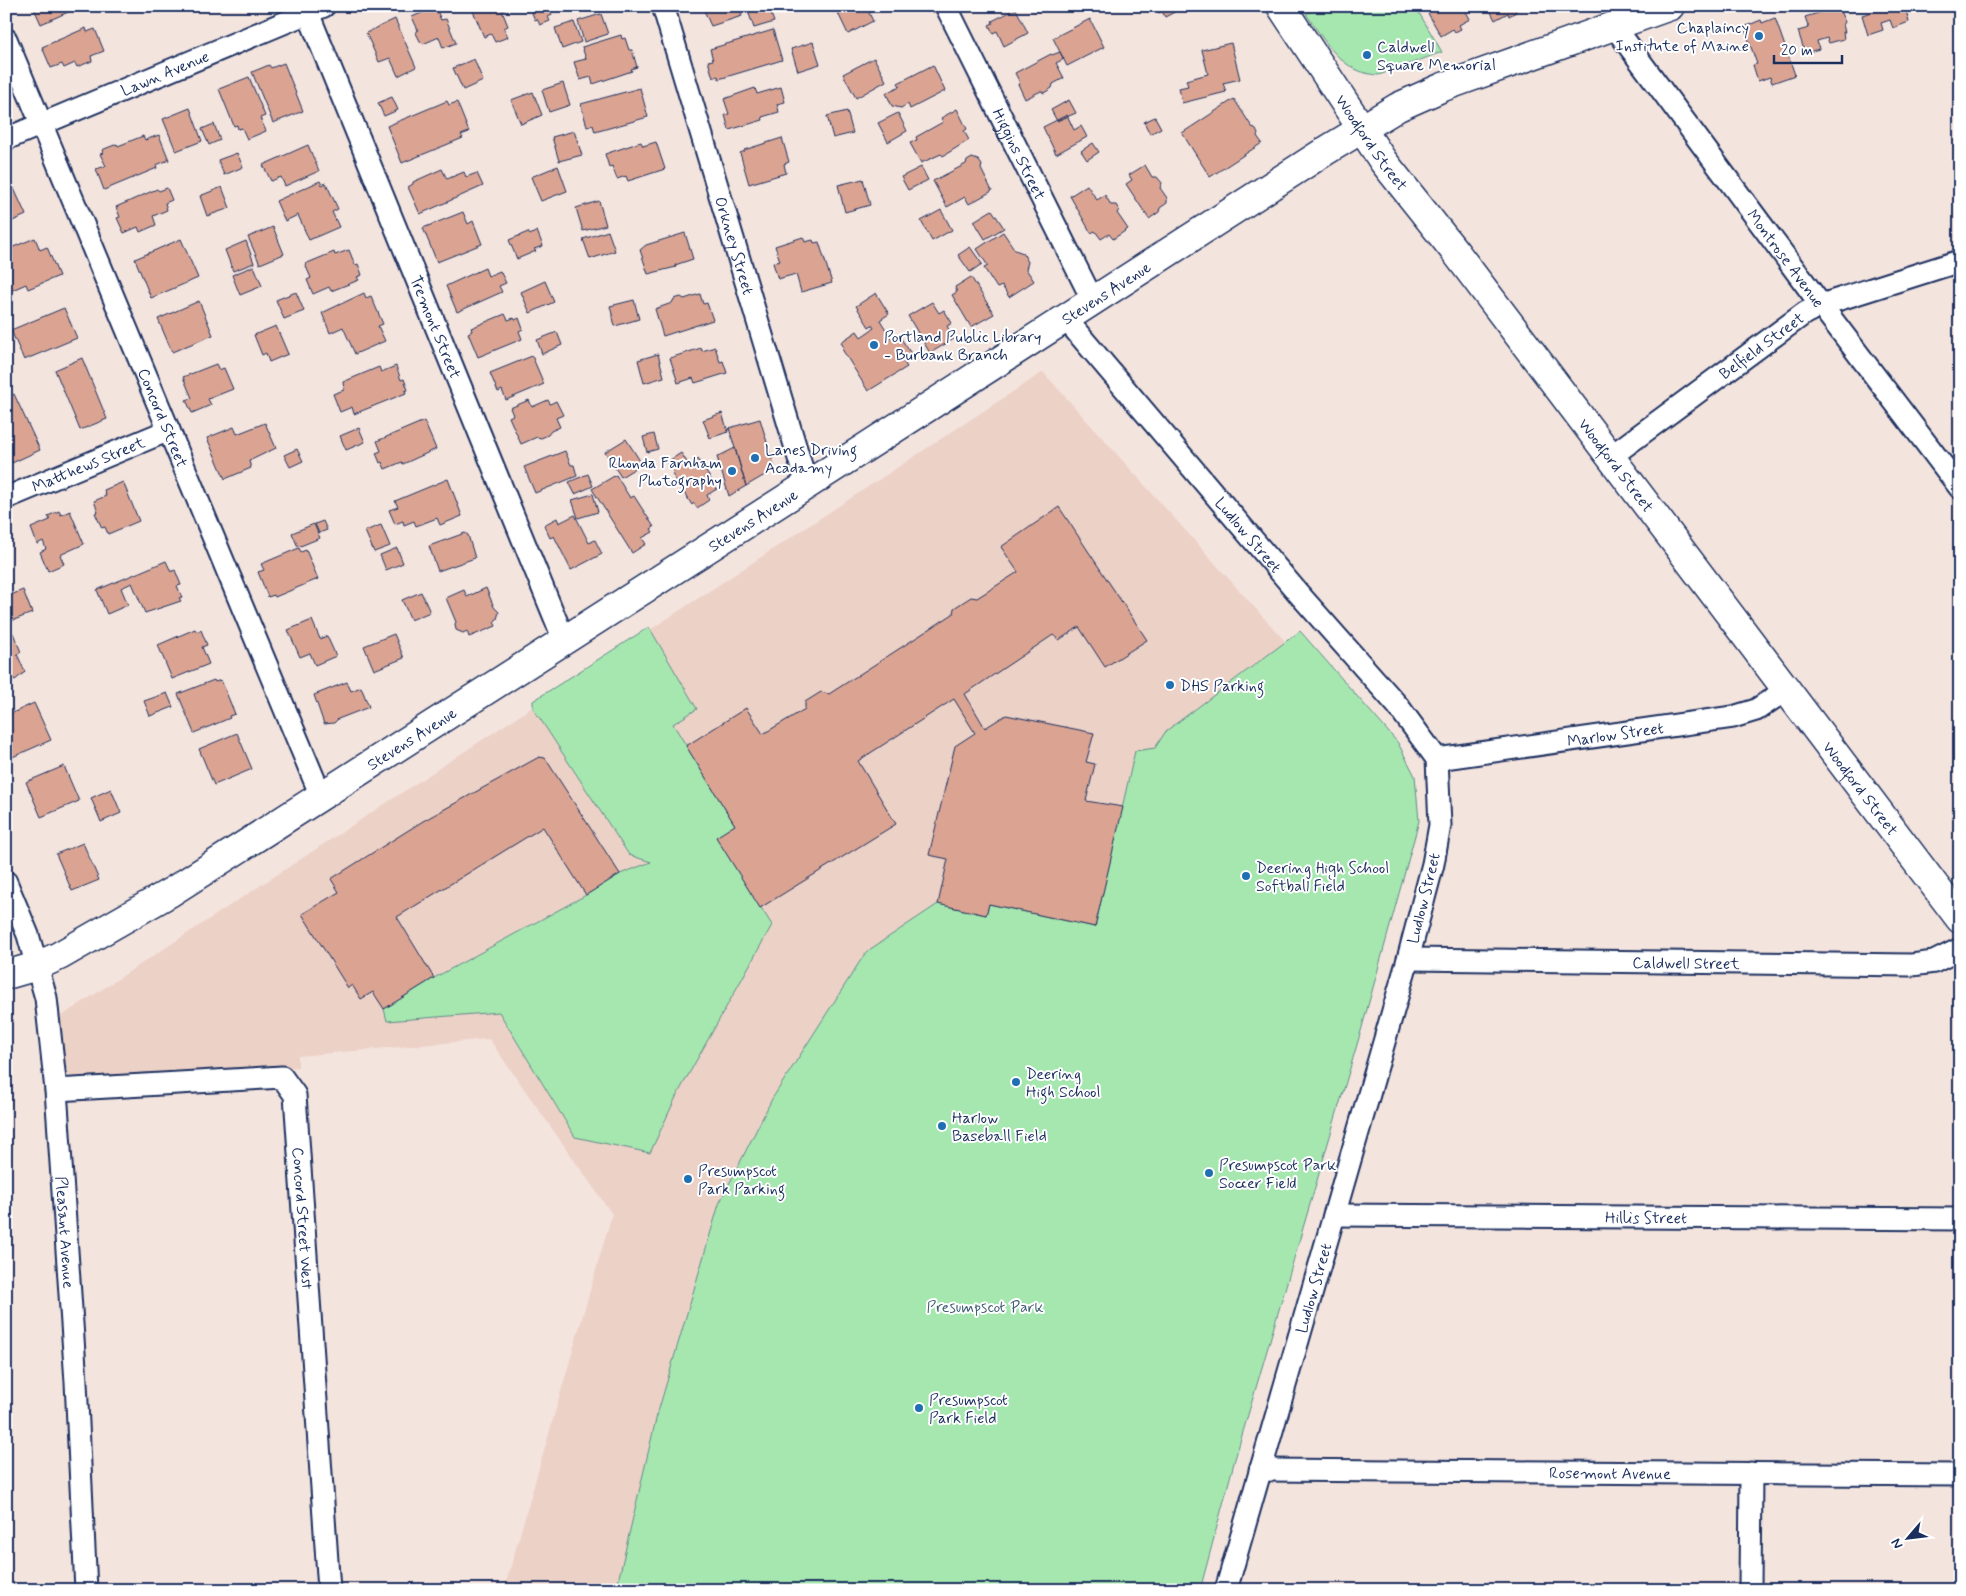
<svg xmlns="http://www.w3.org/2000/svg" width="1966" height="1596" font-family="Mynerve,sans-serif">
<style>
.built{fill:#ecd1c7}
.green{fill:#a6e7b0;stroke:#608b87}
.building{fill:#dba492;stroke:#1b2f5e}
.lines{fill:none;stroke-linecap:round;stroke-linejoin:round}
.minor-casing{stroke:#1b2f5e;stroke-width:25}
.secondary-casing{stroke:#1b2f5e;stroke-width:31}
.minor{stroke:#fff;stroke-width:21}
.secondary{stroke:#fff;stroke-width:28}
.poi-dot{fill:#1f6fb2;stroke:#fff;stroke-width:2}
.labels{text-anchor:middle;stroke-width:4;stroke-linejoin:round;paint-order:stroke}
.poi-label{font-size:16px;fill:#1b2f5e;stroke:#fff;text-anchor:start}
.street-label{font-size:16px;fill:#1b2f5e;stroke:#fff}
.park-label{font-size:16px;fill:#3e5d72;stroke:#fff}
</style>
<rect width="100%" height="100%" fill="#f4e4de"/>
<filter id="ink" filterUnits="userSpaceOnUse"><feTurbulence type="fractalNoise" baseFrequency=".02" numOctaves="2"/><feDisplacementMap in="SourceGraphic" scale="10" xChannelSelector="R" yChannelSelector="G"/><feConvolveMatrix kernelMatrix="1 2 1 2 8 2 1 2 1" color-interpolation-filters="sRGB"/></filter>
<g filter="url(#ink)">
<path class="built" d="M1043,372L1417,788L1195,1590H504L612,1214L489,1039L298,1056V1067L65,1087L60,1017Z"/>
<path class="green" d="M1322,6H1415L1442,52L1379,75C1342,74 1325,41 1306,14Z
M649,627L697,709L673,724L735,825L717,838L772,925L676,1097L650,1153L575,1137L499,1012L387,1021L384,1009L434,978L586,895L620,874L651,862L629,855L533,708V701Z
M1300,631L1398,743L1415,776L1419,821L1361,1031L1235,1459L1200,1590H616L656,1419L719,1204L772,1099L866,952L938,904L986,915L989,904L1095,927L1135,751L1155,748L1166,731Z"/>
<path class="building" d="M33,6H89L80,10L75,9L41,24Z
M424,6H435L441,20L446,19L456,43L443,48L439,37L423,44L420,41L416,33L418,30L412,17L426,11Z
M471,6H503L505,10L502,11L508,26L504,28L508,37L495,42L491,34L484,37Z
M529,6H548L552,15L548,17L550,21L540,25L537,19L535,20Z
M702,6H739L742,16L711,26Z
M763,6H768L774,22L754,28L748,11Z
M842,6H883L869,13L873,21L848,34L836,9Z
M1150,6H1186L1165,17L1162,11L1159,13L1157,9L1153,11Z
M1427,6H1463L1470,19L1459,25L1461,29L1455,32L1453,29L1441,36L1425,8Z
M1488,6H1515L1516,12L1509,16L1508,13L1495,20Z
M1873,6H1905L1909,22L1893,28L1890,20L1881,23L1883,30L1868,35L1862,15L1875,11Z
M1838,7L1845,22L1843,25L1845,32H1843L1844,39L1829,43L1827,38L1817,41L1819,49L1805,53L1798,31L1809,28L1805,17Z
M1016,9L1028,33L1004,46L997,31L993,33L989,25L993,23L992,21Z
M601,14L608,34L584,42L578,21Z
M1775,18L1795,75L1772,83L1770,77L1758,81L1753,65L1757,64L1744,27L1761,20L1762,23Z
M395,19L416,67L398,76L390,58L379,62L366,33Z
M1090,19L1104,47L1067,66L1053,38Z
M574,22L581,42L562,49L555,28Z
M86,28L87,32L95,29L104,51L91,56L92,61L77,67L75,63L64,68L62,64L51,68L42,47Z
M773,30L782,60L719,79L718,76L713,78L708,61L713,60L710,49Z
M621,35L622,39L625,38L629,50H632L637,67L631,69L632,71L593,84L591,77L580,80L574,62L586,59L582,47Z
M813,42L820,64L798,71L791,49Z
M1231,43L1240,79L1223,83L1226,92L1182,103L1179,88L1188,86L1186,80L1208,74L1202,50Z
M1060,52L1064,59L1056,63L1064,78L1053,84L1052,88L1044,93L1041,91L1025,99L1018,84L1020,83L1015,73L1051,54L1052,55Z
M874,58L886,81L856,98L843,74Z
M474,59L483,81L463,90L453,68Z
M284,63L303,111L273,123L252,72L269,65L271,68Z
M933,65L945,91L910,109L908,104L901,108L892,106L886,93L900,86L898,83Z
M249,77L265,116L260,118L266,131L247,139L242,128L238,129L237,125L234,126L219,89Z
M563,83L570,105L549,112L542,90Z
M781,87L785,102L777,104L779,112L762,117L763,120L729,130L725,115L729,114L724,99L755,88L757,94Z
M640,88L648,117L595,132L593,125L587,127L581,104Z
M533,92L542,115L521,124L511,100Z
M392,97L398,110L384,116L378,103Z
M1234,99L1252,127L1255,128L1258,134L1257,136L1262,143L1210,177L1182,133Z
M1069,100L1076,113L1057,121L1051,110Z
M447,101L449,105L457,102L469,132L461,135L463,138L402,163L387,126Z
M190,108L202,141L176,151L163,119Z
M957,109L967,129L964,131L969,140L943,156L941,154L921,163L910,143L917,140L916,137L943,122L941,118Z
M847,111L853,133L833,138L827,116Z
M898,113L907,131L888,142L878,123Z
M1067,115L1074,130L1081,126L1087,137L1056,154L1043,127Z
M1155,117L1161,128L1150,134L1144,122Z
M214,124L220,140L209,145L202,129Z
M574,131L582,155L559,161L552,137Z
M159,135L169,160L156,165L157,168L104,190L96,169L106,166L100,154L103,153L102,150L117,144L118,146L143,136L145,140Z
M782,138L789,162L784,164L786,173L749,184L740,153L745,151L744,150Z
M641,142L643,146L656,142L665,169L628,181L626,176L617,179L612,166L609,167L605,154Z
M1093,143L1099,152L1087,160L1081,151Z
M308,145L319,171L285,186L281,177L271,181L263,165Z
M237,153L243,167L224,175L218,160Z
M972,158L978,160L982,165L981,169L992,191L969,204L965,197L947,207L933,181L966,164L967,161Z
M1145,165L1152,177H1157L1162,183L1160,188L1167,198V203L1160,208L1159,212L1149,219L1126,184L1132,180L1129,175Z
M558,166L567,191L541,201L531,177Z
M921,167L928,180L908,190L901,177Z
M442,169L447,179L464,172L466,177L477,173L483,186L420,214L408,187L413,184V182Z
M863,179L870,205L845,212L838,185Z
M320,181L322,185L326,183L338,209L332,212L339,227L309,240L298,215L285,221L276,201Z
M11,182L26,215L6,224V184Z
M1087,185L1097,200L1105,195L1111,205H1116L1119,210L1117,213L1128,229L1113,239L1109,234L1101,239L1095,231L1091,233L1070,196Z
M222,187L230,208L207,216L200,196Z
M167,188L172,200L165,203L167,210L153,216L156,225L140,232L138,227L124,233L117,218L120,217L116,207L157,189L159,191Z
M599,201L606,225L583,231L576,208Z
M941,210L952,230L932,241L921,221Z
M992,210L1004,228L985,239L974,221Z
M463,212L468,224L473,221L482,244L437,262L423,228Z
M273,227L284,254L260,264L248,237Z
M537,231L543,246L534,249L536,251L517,259L509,240L528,232L530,235Z
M608,231L615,251L590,259L583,239Z
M1003,232L1015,250L1023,253L1028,262L1026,269L1034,281L1009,297L1002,286L997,288L984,268L988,266L977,249Z
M685,233L693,259L675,265L676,267L648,274L640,250L646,245Z
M803,237L805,242L813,240L814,243L819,242L832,283L801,292L796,274L778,279L773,263L780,261L775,246Z
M35,238L40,250L47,247L59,276L28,289L26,284L10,291L6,286V250Z
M181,239L198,278L151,298L135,259Z
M246,241L254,263L233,271L225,250Z
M970,247L982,264L970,272L958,255Z
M349,250L355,265L358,264L362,275L357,277L359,280L331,291L329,287L313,294L307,280L311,278L305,264L334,252L335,255Z
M254,266L262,286L240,295L232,275Z
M485,268L488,276L500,271L506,283L499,286L502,292L457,312L446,286Z
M971,277L994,314L971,327L952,295L957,292L955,287Z
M545,281L554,302L530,313L521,292Z
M296,292L304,311L284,319L276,300Z
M364,293L366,298L371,296L383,324L378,326L385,341L355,354L343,327L330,333L322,313Z
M876,293L889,314L880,320L893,341L900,337L912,355L903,361L907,367L868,391L842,349L844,348L841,342L857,331L861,337L874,328L872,325L869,327L856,306Z
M700,294L703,304L707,303L713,320L663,336L655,309L672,303L674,299L681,297L684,299Z
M634,300L639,319L615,326L610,306Z
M199,301L213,335L172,352L158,319Z
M932,302L939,313L944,310L952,323L947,326L954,339L930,353L908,316Z
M64,308L77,338L24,360L11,330Z
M505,314L508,320L514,318L515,320L519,318L523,329L519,331L522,339L478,357L468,333L472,331L471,328Z
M276,326L288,354L269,362L266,353L262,355L254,335Z
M557,332L562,345L542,354L537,340Z
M715,347L720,362L723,361L727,373L695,383L693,378L678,383L670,358L701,348L702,351Z
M658,354L664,377L644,383L638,360Z
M532,356L544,384L506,400L502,390L498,392L490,373Z
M82,358L107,419L80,430L55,370Z
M216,364L219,370L224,368L233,389L208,399L211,405L192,413L186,400L192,398L183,377Z
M396,366L401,380L404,379L408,390L405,391L406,393L354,414L352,407L340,412L333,394L344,390L343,382L379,367L381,372Z
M14,394L40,450L12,463L6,449V398Z
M529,400L532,407L548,400L550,404L556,401L563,415L556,418L560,427L551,431L548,435L541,438L537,437L521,444L509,417L513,415L510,408Z
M722,413L728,432L710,438L703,420Z
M760,419L775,469L746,486L729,428Z
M424,421L436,449L403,464L402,462L385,469L382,462L380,463L376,453L381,451L377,441Z
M265,423L276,448L249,461L251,468L225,479L207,438L234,427L237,434Z
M359,428L365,442L346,450L340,436Z
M654,434L658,449L647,452L643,437Z
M626,439L642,464L621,477L605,452Z
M735,448L746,486L729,496L717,457Z
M297,449L303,461L290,467L284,455Z
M565,451L571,465H574L577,476L535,493L524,467Z
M681,453L689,465L698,459L717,489L707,495L709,500L697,508L694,503L692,505L672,474L674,473L667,462Z
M588,474L593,486L575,494L569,482Z
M616,475L630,498L634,496L654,527L651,529L653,532L642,538L646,544L632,553L592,489Z
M448,479L462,516L440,525L437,518L416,526L414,521L404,525L403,521L395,524L389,510L398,507L395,501Z
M123,482L139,521L108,534L105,527L102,528L95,513L98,512L94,501L106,496L104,490Z
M593,494L598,512L578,518L572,500Z
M1059,507L1147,640L1105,667L1079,627L1059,640L1053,635L965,694L985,728L1006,715L1094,733L1086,762L1095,764L1086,801L1123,807L1095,927L989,904L986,915L938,904L948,859L929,855L955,746L975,733L954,699L858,761L896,824L760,908L716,837L735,825L686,746L746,708L763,734L805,709V702L821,692L829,694L953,614L954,608L971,597L977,598L1018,572L1001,547Z
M59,511L61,515L70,511L84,544L60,555L64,564L48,571L40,552L46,549L43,541L37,544L31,528L50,520L48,516Z
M575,515L589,543L595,540L602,554L571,570L554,536L550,538L544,525L557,518L559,523Z
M323,521L327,530L319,533L315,524Z
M314,524L320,538L298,547L292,533Z
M381,525L390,546L374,552L365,531Z
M465,533L468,535L475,558L438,571L429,546Z
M299,548L301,552L306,550L318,579L275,597L274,595L268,597L258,572L264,570L261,564Z
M397,548L403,563L386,570L380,555Z
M166,561L171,572L175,570L181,585L177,586L182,597L179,598L181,601L145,613L132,583L121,588L128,605L107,614L97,590Z
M486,588L494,607L499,612L497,619L494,622L496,626L469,637L467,631L463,633L456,630L455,624L456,622L446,598L464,590L467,597Z
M23,590L32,613L9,622L6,616V597Z
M421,592L430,612L411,620L402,600Z
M312,620L320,639L327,636L336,656L315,665L310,653L300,657L288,630Z
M195,629L197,632L201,630L207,645L202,647L209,664L172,679L158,645Z
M13,633L21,652L17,654L25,672L15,680L12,678L6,681V636Z
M394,634L404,658L374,670L364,646Z
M214,680L215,682L221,680L235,714L229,716L230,718L194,733L178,694Z
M347,682L351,691L361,687L369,707L338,719L334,723L324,724L314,695Z
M167,693L173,707L150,716L144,701Z
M34,703L51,740L8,759L6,754V716Z
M237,733L252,769L214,785L199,749Z
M539,757L545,758L620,874L586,895L543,827L397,917L434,978L384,1009L373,992L361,999L352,985L348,988L302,914L339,892L331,879L423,821Z
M64,766L79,801L41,817L26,782Z
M111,789L121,813L101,822L91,798Z
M83,843L99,880L72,891L56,854Z"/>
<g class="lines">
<defs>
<g id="minor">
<path id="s1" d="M663,6L807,485"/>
<path id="s2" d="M946,6L1093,301"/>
<path id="s3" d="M308,13L564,640"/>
<path id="s4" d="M1614,26L1821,305L1960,488"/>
<path id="s5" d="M6,39L321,796"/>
<path id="s6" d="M6,139L324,6"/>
<path id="s7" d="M1065,318L1299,594L1398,706L1437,759L1440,825L1433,864L1408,959L1226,1590"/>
<path id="s8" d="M1610,457L1805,313L1821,305L1960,261"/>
<path id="s9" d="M6,498L169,430"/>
<path id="s10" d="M1437,759L1733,717L1756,710L1786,690"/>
<path id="s11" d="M6,882L28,935L46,998L56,1090L76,1382L86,1590"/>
<path id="s12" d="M1408,959L1912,965L1934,962L1960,949"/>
<path id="s13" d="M56,1090L282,1077L295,1095L329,1590"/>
<path id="s14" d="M1334,1215L1960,1219"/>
<path id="s15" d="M1260,1470L1960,1475"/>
<path d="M1750,1590L1751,1473"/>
</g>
<g id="secondary">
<path id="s16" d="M1281,6L1383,161L1457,254L1960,919"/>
<path id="s17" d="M6,975L37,966L59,956L171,892L807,485L1327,150L1398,107L1443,87L1670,6"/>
</g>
</defs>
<use href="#minor" class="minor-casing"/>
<use href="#secondary" class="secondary-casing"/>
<use href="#minor" class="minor"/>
<use href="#secondary" class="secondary"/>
</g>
</g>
<g class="poi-dot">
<circle cx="1759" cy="36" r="5"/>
<circle cx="1367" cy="55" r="5"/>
<circle cx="874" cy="345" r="5"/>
<circle cx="755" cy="458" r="5"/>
<circle cx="732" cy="471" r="5"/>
<circle cx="1170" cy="685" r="5"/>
<circle cx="1246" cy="876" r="5"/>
<circle cx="1016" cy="1082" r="5"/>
<circle cx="942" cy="1126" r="5"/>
<circle cx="1209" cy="1173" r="5"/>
<circle cx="688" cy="1179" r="5"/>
<circle cx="919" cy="1408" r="5"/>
</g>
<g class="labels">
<g class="poi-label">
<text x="1749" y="33" text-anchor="end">Chaplaincy<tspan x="1749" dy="18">Institute of Maine</tspan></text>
<text x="1377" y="52">Caldwell<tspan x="1377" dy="18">Square Memorial</tspan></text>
<text x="884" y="342">Portland Public Library<tspan x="884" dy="18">- Burbank Branch</tspan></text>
<text x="765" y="455">Lanes Driving<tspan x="765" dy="18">Acadamy</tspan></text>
<text x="722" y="468" text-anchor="end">Rhonda Farnham<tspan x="722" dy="18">Photography</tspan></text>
<text x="1180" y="691">DHS Parking</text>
<text x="1256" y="873">Deering High School<tspan x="1256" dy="18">Softball Field</tspan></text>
<text x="1026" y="1079">Deering<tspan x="1026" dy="18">High School</tspan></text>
<text x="952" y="1123">Harlow<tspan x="952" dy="18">Baseball Field</tspan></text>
<text x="1219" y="1170">Presumpscot Park<tspan x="1219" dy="18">Soccer Field</tspan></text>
<text x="698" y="1176">Presumpscot<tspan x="698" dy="18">Park Parking</tspan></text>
<text x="929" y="1405">Presumpscot<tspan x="929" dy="18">Park Field</tspan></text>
</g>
<g class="street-label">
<text dy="6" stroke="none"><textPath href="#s6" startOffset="172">Lawn Avenue</textPath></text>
<text dy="6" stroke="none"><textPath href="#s16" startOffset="164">Woodford Street</textPath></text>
<text dy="6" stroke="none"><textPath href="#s2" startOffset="165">Higgins Street</textPath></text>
<text dy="6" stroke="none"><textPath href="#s1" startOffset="250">Orkney Street</textPath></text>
<text dy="6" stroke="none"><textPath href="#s4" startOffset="289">Montrose Avenue</textPath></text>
<text dy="6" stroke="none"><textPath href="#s17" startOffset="1296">Stevens Avenue</textPath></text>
<text dy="6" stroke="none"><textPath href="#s3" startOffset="339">Tremont Street</textPath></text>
<text dy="6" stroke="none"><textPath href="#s8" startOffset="188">Belfield Street</textPath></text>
<text dy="6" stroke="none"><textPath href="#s5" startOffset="410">Concord Street</textPath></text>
<text dy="6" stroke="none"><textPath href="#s9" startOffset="89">Matthews Street</textPath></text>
<text dy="6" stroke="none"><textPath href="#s16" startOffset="569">Woodford Street</textPath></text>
<text dy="6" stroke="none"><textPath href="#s17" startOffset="876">Stevens Avenue</textPath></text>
<text dy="6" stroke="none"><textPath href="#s7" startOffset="284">Ludlow Street</textPath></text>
<text dy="6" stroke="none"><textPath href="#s10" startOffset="180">Marlow Street</textPath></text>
<text dy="6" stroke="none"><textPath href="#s17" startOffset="471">Stevens Avenue</textPath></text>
<text dy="6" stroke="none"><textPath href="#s16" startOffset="974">Woodford Street</textPath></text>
<text transform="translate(1423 898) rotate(-76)" y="6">Ludlow Street</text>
<text dy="6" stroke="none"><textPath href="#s12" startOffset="278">Caldwell Street</textPath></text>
<text dy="6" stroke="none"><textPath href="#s14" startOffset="312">Hillis Street</textPath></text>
<text dy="6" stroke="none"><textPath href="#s13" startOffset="372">Concord Street West</textPath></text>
<text dy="6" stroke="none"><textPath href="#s11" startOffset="358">Pleasant Avenue</textPath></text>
<text transform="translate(1313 1288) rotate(-74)" y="6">Ludlow Street</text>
<text dy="6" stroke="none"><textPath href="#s15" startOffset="350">Rosemont Avenue</textPath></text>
</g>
<g class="park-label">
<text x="985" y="1312">Presumpscot Park</text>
</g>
</g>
<rect width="1966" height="1596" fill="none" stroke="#fff" stroke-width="25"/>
<rect x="12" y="12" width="1941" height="1571" fill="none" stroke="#1b2f5e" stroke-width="2" filter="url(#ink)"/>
<g transform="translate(1908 1538) rotate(242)" stroke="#ffffff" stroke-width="4" paint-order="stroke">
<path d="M0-4L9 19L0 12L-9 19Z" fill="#1b2f5e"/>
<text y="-8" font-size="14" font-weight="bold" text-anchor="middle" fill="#1b2f5e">N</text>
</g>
<path d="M1774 55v8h68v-8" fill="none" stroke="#1b2f5e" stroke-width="2.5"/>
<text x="1781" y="55" font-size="15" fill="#1b2f5e" stroke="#ffffff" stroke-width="4" paint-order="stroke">20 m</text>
</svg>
